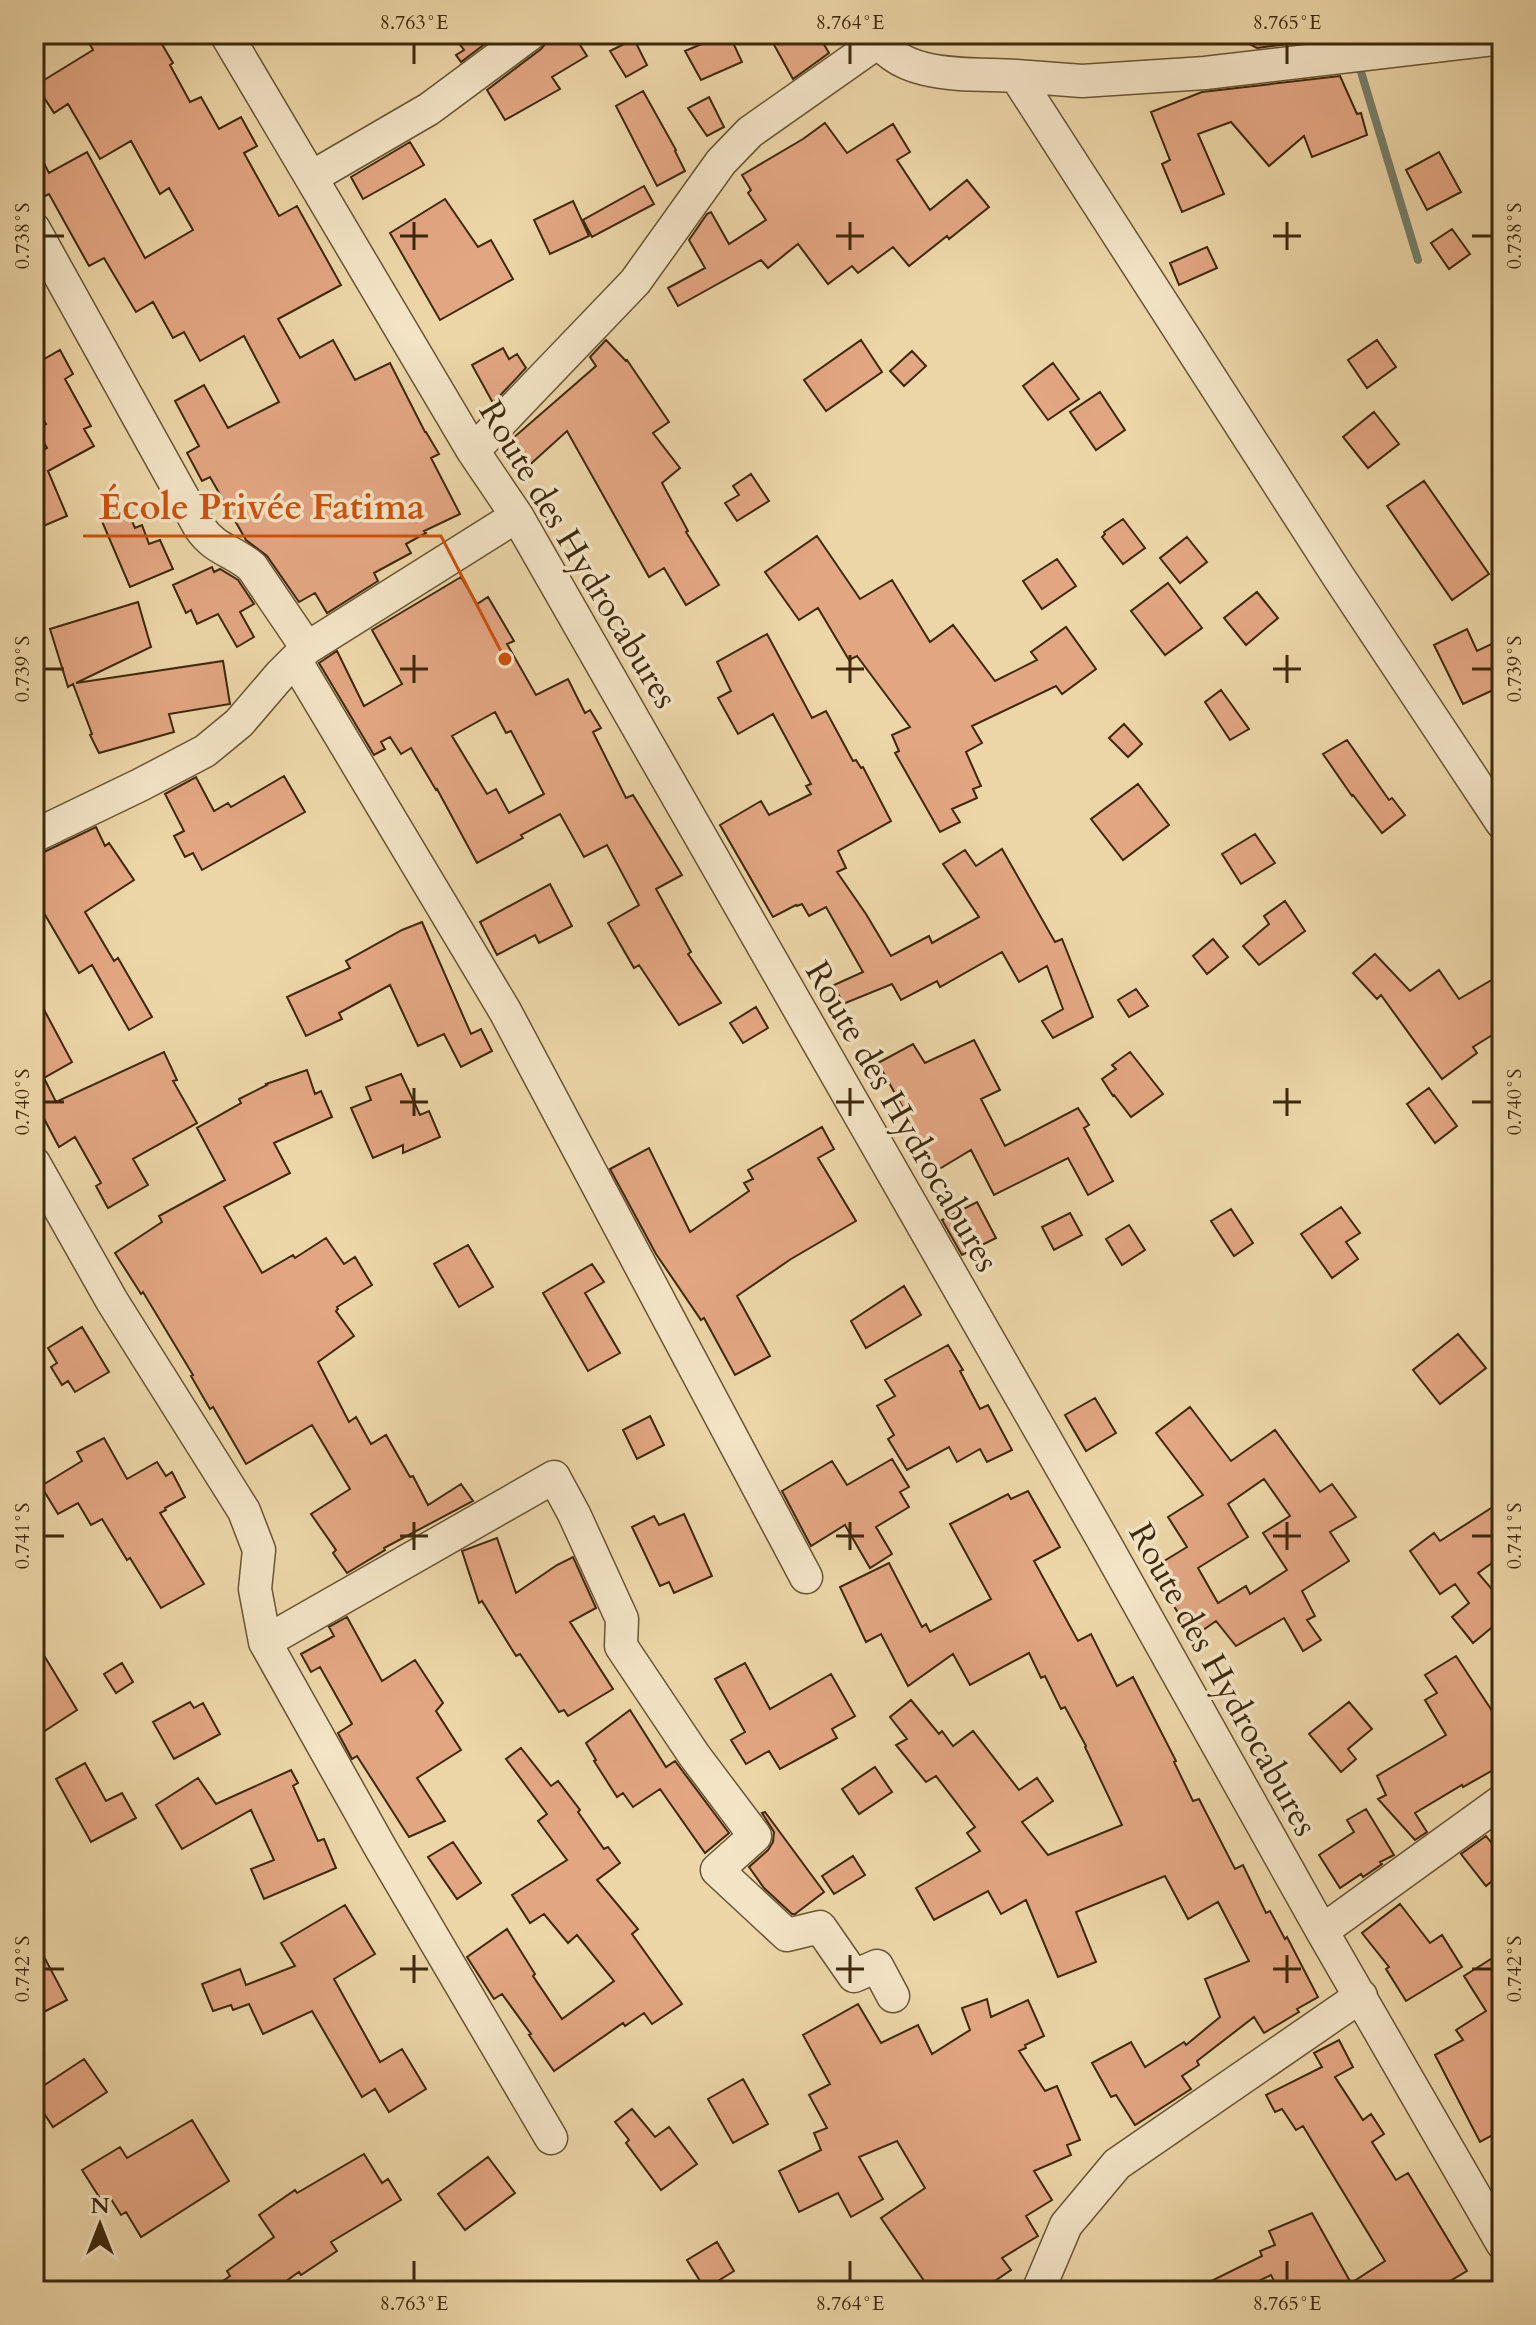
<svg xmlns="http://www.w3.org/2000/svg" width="1536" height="2325" font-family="Cardo,serif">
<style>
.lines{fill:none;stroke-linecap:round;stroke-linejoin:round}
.stream{stroke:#747f6b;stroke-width:8}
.building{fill:#e3a683;stroke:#3d280c;stroke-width:2;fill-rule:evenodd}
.street-casing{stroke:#695433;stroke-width:35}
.street{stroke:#f3e4c6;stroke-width:32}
.ticks{fill:none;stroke:#3d280c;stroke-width:3}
.labels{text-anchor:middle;stroke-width:7;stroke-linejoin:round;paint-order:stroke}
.street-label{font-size:34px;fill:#3d280c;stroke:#f3e4c6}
.leader{fill:none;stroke:#ce520c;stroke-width:3}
.callout-dot{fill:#ce520c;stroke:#f3e4c6;stroke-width:3}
.callout-label{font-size:36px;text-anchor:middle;font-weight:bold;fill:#ce520c;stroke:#f3e4c6;stroke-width:7;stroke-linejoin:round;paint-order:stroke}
.neatline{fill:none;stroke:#3d280c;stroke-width:3}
.ticks-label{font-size:20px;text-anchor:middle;fill:#3d280c}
</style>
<rect width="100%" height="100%" fill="#ecd6a8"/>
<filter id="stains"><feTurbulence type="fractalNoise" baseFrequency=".0025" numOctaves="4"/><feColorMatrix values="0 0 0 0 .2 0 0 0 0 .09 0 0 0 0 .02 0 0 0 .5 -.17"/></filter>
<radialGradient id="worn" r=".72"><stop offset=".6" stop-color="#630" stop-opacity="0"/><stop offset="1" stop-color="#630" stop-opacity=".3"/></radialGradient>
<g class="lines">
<path class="stream" d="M1358,62L1418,260"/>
</g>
<path class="building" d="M84,34H156L173,63L170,65L190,102L201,97L219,129L241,117L257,146L244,153L279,216L297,206L341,285L278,319L300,358L333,340L355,380L390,363L425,432H426L439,454L431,458L460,514L424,531L426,533L406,544L411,553L374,573L378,581L327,613L315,593L299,602L267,556L246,540L210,477L202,481L187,453L199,446L175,401L204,385L228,428L279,402L244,336L200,361L184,332L173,338L153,302L136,312L104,258L89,266L49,194L34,201V144L49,173L87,152L145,258L193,230L169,188L160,194L131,141L100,159L68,104L54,113L36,85L93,50Z
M452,34H498L461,62L456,55L464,50Z
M549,34H573L587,56L552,77L560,89L505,120L487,90L541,49L547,42Z
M725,34H729L742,62L701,80L685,51Z
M768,34H818L829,53L793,79Z
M1230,34H1305L1304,42L1257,48Z
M634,39L647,65L626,77L610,51Z
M1340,76L1357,114L1361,113L1367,135L1312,157L1304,136L1269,166L1231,122L1198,134L1224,194L1182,212L1162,164L1170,160L1151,112L1202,92Z
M643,91L676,150L675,151L685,171L657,186L616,106Z
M709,97L724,127L707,136L688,108Z
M825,123L847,153L893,124L910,152L897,160L930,210L967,180L989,207L949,239L947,236L909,266L893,247L858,273L852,266L828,284L798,244L768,268L761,260L678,306L668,288L705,268L689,240L707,214L711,212L729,244L766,220L748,193L751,190L742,175L803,139Z
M410,142L424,165L363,199L351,177Z
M1439,152L1461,192L1427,210L1406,170Z
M644,186L654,204L592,237L583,220Z
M445,199L478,247L491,240L513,279L440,320L390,233Z
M573,201L589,236L550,254L534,220Z
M1452,229L1470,254L1449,269L1431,243Z
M1207,247L1217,268L1179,285L1170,263Z
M606,340L626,361L627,360L669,422L653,433L680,468L662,483L688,531L686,532L719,585L686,605L664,568L649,577L567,431L524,470L504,446L596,366L590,357Z
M861,340L882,372L826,411L804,380Z
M1377,340L1396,367L1367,388L1348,360Z
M503,348L509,359L517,354L526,368L493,403L472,365Z
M60,350L73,374L65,379L91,426L84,429L94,446L48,471L67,516L34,530V438L40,452L47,448L36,429L46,424L34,403V365Z
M912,351L926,366L904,386L890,371Z
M1053,363L1079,399L1048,420L1023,386Z
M1100,392L1125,430L1096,450L1070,412Z
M1374,412L1399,444L1368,468L1343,437Z
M751,474L769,501L737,521L725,503L739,495L733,486Z
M1424,481L1489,574L1452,600L1387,506Z
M126,508L135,528L142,525L149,544L160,540L173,569L130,587L101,519Z
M1123,519L1145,548L1123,564L1102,537L1105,534L1104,532Z
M817,536L860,599L892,580L930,642L953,625L995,681L1037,660L1031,652L1066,627L1096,669L1062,694L1056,686L972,726L982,743L966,752L981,786L973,789L977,798L952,809L960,822L940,832L895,753L899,751L892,735L910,727L857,656L849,660L818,608L799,620L765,572Z
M1187,537L1207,562L1180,583L1160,558Z
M1057,559L1076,586L1042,609L1023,581Z
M212,567L214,572L220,569L238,580L254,604L240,612L254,637L237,647L218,614L197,624L191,610L186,613L173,585Z
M461,577L477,604L488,597L514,641L507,644L536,695L568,679L585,713L590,710L601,728L593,732L626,798L633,795L682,875L656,889L691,952L688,954L721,1003L679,1025L639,965L634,968L608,923L639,905L607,845L584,857L560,814L521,835L523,838L477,863L437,789L436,790L411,748L401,754L390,737L381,742L385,749L374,755L319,663L337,651L364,706L402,684L372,630ZM495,712L506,733L511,731L544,794L509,813L496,789L487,794L452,736Z
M1168,583L1202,628L1165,655L1131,611Z
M1257,592L1278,618L1246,645L1224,618Z
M138,602L151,647L76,683L223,661L230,704L169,714L174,732L99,753L90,735L92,734L73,684L68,687L50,629Z
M1467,629L1477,651L1502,639V686L1463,704L1434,645Z
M767,634L812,718L826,711L853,761L856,760L861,768L863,767L891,821L838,851L846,868L837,872L866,914L891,956L929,936L932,943L979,917L943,864L965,850L976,866L1002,849L1055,942L1062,939L1093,1017L1053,1038L1042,1021L1063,1009L1047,966L1019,982L1002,952L940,987L937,981L901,1000L892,984L843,1004L834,985L863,972L826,907L809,916L802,904L797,906L796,905L773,917L720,825L761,801L769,815L811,794L806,786L811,784L773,714L738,734L718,698L731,691L717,662Z
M1221,690L1249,729L1230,740L1205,702Z
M1124,724L1142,744L1128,757L1109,738Z
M1347,740L1389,800L1392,798L1405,815L1382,833L1353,795L1352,796L1323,754Z
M284,776L305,812L202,870L193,853L185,857L174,836L184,831L165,794L196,777L214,811L228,803L231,807Z
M1138,784L1169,825L1123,860L1091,819Z
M96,827L105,846L109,843L134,880L85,912L114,961L118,958L152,1017L129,1030L92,965L79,973L34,896V855L42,853Z
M1255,834L1275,863L1241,884L1222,854Z
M550,884L572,926L539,943L535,935L497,955L480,922Z
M1285,901L1305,931L1259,965L1243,946L1269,924L1264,916Z
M422,922L471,1034L481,1029L492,1051L461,1067L444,1034L418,1046L390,985L339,1013L342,1019L306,1036L287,997L350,968L346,961L402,930Z
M1213,939L1228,957L1207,974L1193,956Z
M1375,954L1410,991L1439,970L1459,999L1502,974V1029L1473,1047L1477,1053L1442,1079L1381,995L1377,999L1353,973Z
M1136,989L1148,1006L1129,1017L1118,1000Z
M34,991L72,1062L44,1078L56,1102L164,1052L177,1080L173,1081L197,1123L133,1159L148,1185L108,1208L96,1186L101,1183L75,1137L59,1147L41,1113L34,1117Z
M756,1007L768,1028L743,1043L730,1023Z
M974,1040L1000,1090L981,1099L1005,1146L1078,1108L1089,1125L1084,1128L1113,1181L1088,1195L1068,1158L994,1195L971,1150L936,1171L915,1137L918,1135L878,1063L913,1044L925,1063Z
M1130,1052L1163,1094L1131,1117L1114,1095L1113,1096L1102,1079L1116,1069L1112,1065Z
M307,1070L315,1094L321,1091L332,1117L274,1143L290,1173L224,1207L262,1273L293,1255L295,1258L326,1238L344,1264L355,1257L372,1285L337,1307L338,1309L336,1311L354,1336L318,1362L349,1422L356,1417L371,1444L386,1435L410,1477L413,1476L428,1505L461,1484L473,1501L384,1548L385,1550L347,1573L333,1553L336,1550L311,1514L350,1489L312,1425L246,1464L213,1407L210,1409L191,1376L193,1375L143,1292L141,1294L115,1253L162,1222L159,1216L225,1180L197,1128L241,1103L239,1099L267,1085L266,1084Z
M401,1074L420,1115L429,1111L440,1137L403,1153V1145L373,1158L351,1108L371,1100L366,1087Z
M1429,1088L1457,1126L1435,1143L1407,1104Z
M822,1127L834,1149L818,1158L856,1221L791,1259L737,1296L770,1356L735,1375L704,1318L701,1320L656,1254L610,1169L649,1148L690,1232L749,1191L744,1183L753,1179L748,1170Z
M977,1202L996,1238L962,1255L942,1220Z
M1341,1207L1360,1233L1346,1242L1358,1259L1332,1278L1301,1234Z
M1231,1209L1253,1243L1234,1256L1211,1221Z
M1070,1213L1082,1235L1054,1250L1042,1227Z
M1129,1225L1145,1250L1122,1265L1106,1239Z
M468,1245L493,1287L459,1307L434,1264Z
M592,1264L604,1282L585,1293L620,1353L588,1371L543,1293Z
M904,1286L921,1315L866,1348L851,1321Z
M82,1327L109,1372L75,1392L68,1381L62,1385L51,1367L57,1363L48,1348Z
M1458,1334L1486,1368L1440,1404L1413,1370Z
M948,1345L963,1370L960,1371L980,1409L988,1405L1012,1450L987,1462L980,1449L957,1462L949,1447L907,1470L888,1439L894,1435L877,1406L895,1396L885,1380Z
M1095,1398L1116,1433L1086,1451L1065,1415Z
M1190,1407L1231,1461L1275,1430L1320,1492L1332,1484L1356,1517L1330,1532L1349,1561L1302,1591L1315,1616L1307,1620L1321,1640L1303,1651L1284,1618L1236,1646L1216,1621L1193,1637L1151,1569L1187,1547L1168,1517L1203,1495L1156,1433ZM1264,1479L1290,1516L1263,1533L1287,1570L1250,1594L1246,1586L1218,1603L1198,1568L1248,1537L1228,1504Z
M650,1416L664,1445L637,1459L623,1430Z
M104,1438L127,1479L157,1462L166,1476L172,1472L185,1497L165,1508L166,1510L160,1513L204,1584L161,1608L130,1558L127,1560L102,1519L91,1525L78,1503L58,1514L41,1486L82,1461L77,1452Z
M892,1459L909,1487L900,1492L909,1507L876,1527L892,1554L870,1568L845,1525L811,1546L782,1491L832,1461L847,1485Z
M1028,1491L1060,1547L1034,1561L1078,1641L1091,1634L1117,1686L1133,1677L1176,1761L1174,1762L1193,1801L1199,1799L1235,1869L1243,1865L1266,1913L1270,1911L1285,1939L1287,1937L1318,1997L1297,2009L1299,2012L1264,2033L1254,2017L1197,2061L1199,2065L1182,2076L1191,2089L1135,2125L1116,2095L1111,2097L1092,2063L1131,2042L1145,2067L1184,2042L1186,2045L1220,2017L1205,1979L1249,1961L1218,1902L1188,1919L1165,1876L1076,1912L1096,1962L1058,1977L1026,1900L1001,1914L988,1891L934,1920L916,1888L980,1851L967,1833L975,1827L936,1776L926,1782L896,1745L907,1739L890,1717L911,1700L939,1734L942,1731L953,1746L973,1731L1019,1790L1037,1778L1053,1801L1022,1822L1048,1855L1122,1825L1085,1747L1086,1746L1065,1707L1061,1709L1045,1676L1041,1678L1029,1653L970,1685L953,1654L908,1686L881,1634L866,1642L840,1587L889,1563L922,1627L926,1624L930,1632L991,1599L950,1524L1008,1494L1011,1499Z
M1502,1501V1556L1478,1573L1502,1601V1619L1473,1643L1452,1617L1469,1603L1455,1584L1440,1594L1410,1551L1434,1533L1440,1541Z
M684,1514L712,1576L674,1593L669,1582L660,1586L632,1527L654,1516L659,1525Z
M497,1538L516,1593L557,1565L573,1557L596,1608L570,1622L613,1689L568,1716L564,1710L559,1712L520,1654L516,1656L482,1601L479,1603L462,1551Z
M347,1617L382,1681L415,1660L443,1703L436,1711L461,1750L417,1778L445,1821L409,1837L357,1756L352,1759L338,1733L352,1724L320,1667L311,1672L301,1654L334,1636L329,1627Z
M34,1639L77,1710L34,1738Z
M1456,1656L1502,1726V1765L1463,1787L1462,1785L1415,1813L1427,1832L1415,1840L1378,1799L1386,1795L1377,1776L1446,1735L1425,1700L1437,1693L1425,1675Z
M122,1663L133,1682L116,1693L104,1674Z
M745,1663L770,1709L831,1674L855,1716L832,1729L837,1738L780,1769L769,1751L746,1764L731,1740L745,1732L715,1679Z
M190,1702L194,1708L203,1703L220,1734L174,1759L153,1722Z
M1349,1702L1372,1729L1348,1749L1356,1759L1341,1772L1309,1734Z
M630,1710L666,1767L675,1761L729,1833L705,1853L660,1789L633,1807L623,1793L617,1797L594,1761L596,1760L586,1743Z
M521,1748L551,1786L558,1781L580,1810L578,1812L604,1849L608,1847L620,1863L597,1880L638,1929L632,1934L682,2004L652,2024L644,2013L625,2026L623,2023L554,2071L529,2035L531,2034L502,1994L494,1999L467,1957L507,1929L535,1974L533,1976L562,2019L614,1981L577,1935L568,1943L544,1914L530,1923L512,1895L567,1860L538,1821L547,1814L506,1759Z
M85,1763L106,1801L122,1793L136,1818L91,1842L56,1779Z
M875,1767L892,1792L859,1814L842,1789Z
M291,1770L298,1783L293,1786L318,1841L324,1839L336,1868L264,1899L251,1869L274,1860L251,1810L182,1849L156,1805L198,1778L216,1804Z
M1366,1809L1394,1855L1380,1862L1382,1864L1363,1877L1361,1874L1340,1888L1319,1855L1354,1832L1347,1820Z
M765,1812L824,1892L795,1914H792L764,1888L749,1867L768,1850L773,1842L774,1832L762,1813Z
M1486,1836L1502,1856V1873L1486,1886L1461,1854Z
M453,1842L481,1883L457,1899L428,1857Z
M853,1856L865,1875L834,1894L822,1876Z
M1400,1904L1430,1943L1442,1935L1462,1967L1406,2001L1386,1969L1389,1967L1362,1933Z
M345,1905L375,1954L334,1979L380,2062L402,2049L426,2089L389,2112L375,2089L362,2097L312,2011L263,2034L249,2004L233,2010L231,2005L213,2011L202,1984L240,1969L246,1985L295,1966L281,1943Z
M34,1938L67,2000L34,2017Z
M1502,1952V2130L1480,2142L1435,2055L1463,2040L1456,2030L1486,2011L1464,1976Z
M987,1999L991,2017L1028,2000L1044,2036L1025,2045L1026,2048L1019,2051L1045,2091L1057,2086L1080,2140L1067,2145L1071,2155L1034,2171L1052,2200L1026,2216L1038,2236L1002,2258L1011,2270L980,2291H931L881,2218L925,2188L897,2141L859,2157L883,2199L851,2217L838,2193L799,2212L779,2171L821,2150L814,2133L827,2128L809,2095L830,2084L803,2035L858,2004L881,2043L918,2025L932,2054L970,2030L962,2008Z
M1339,2040L1353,2067L1335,2077L1363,2120L1371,2114L1384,2134L1372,2142L1396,2180L1408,2173L1467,2271L1433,2291H1279L1271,2275L1237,2291H1191L1262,2256L1260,2251L1275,2245L1269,2231L1312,2213L1351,2283L1385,2261L1303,2126L1296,2130L1282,2109L1275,2112L1266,2095L1322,2067L1314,2053Z
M84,2059L107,2092L53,2127L45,2115L34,2121V2092Z
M743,2079L768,2124L733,2143L708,2099Z
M632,2109L655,2137L669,2127L697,2164L661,2190L626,2143L629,2140L615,2122Z
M192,2120L229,2181L141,2237L126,2212L121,2215L111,2199L103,2203L82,2170L120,2147L127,2158Z
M364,2154L382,2183L388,2179L401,2200L331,2242L337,2251L301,2275L299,2272L272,2291H209L230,2276L227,2271L274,2237L259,2215L295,2190L297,2193Z
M488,2157L515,2193L465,2230L438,2194Z
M717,2242L734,2271L705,2289L687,2260Z"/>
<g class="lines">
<defs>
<path id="street" d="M226,34L473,451L517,516L1103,1540L1322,1931L1502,2243
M874,34C900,81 970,73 1016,76L1338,576L1502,823
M1016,76L1082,81L1205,73L1502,38
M312,177L429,109L530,34
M34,229L200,528C215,550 234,551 252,567L307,648
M473,451L635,282L721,162L750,132L878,42
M295,660L505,1011L806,1577
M34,836L140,785L205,751L239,723L281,674L307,648L517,516
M34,1163L112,1301L244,1511L259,1550L255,1589L265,1642L380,1847L551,2138
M265,1642L554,1477L574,1514L622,1619L621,1646L694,1755L755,1836L717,1870L787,1935L820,1927L854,1976L877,1966L893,1996
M1322,1931L1502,1801
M1038,2291L1066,2225L1117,2164L1361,1996"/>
</defs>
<use href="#street" class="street-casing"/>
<use href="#street" class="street"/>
</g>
<path class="ticks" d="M414,44V64M850,44V64M1287,44V64M414,222V250M850,222V250M1287,222V250M44,236H64M400,236H428M836,236H864M1273,236H1301M1472,236H1492M414,655V683M850,655V683M1287,655V683M44,669H64M400,669H428M836,669H864M1273,669H1301M1472,669H1492M414,1088V1116M850,1088V1116M1287,1088V1116M44,1102H64M400,1102H428M836,1102H864M1273,1102H1301M1472,1102H1492M414,1522V1550M850,1522V1550M1287,1522V1550M44,1536H64M400,1536H428M836,1536H864M1273,1536H1301M1472,1536H1492M414,1955V1983M850,1955V1983M1287,1955V1983M44,1969H64M400,1969H428M836,1969H864M1273,1969H1301M1472,1969H1492M414,2261V2281M850,2261V2281M1287,2261V2281"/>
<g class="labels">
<g class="street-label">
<text transform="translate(579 554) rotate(59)" y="12">Route des Hydrocabures</text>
<text transform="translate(903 1116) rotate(60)" y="12">Route des Hydrocabures</text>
<text transform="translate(1224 1679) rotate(61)" y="12">Route des Hydrocabures</text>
</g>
</g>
<path class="leader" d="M505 659L441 536H83"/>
<circle class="callout-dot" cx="505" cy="659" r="8"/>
<g class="callout-label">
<text x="262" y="519">École Privée Fatima</text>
</g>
<rect width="1536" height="2325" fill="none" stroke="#ecd6a8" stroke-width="88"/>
<g transform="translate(100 2225)" stroke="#f3e4c6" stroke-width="6" paint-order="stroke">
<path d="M0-6L14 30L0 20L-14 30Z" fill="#3d280c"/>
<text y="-12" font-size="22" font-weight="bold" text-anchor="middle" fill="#3d280c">N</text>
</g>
<rect x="44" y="44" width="1448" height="2237" class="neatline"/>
<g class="ticks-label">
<text x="414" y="29">8.763°E</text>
<text x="850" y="29">8.764°E</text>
<text x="1287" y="29">8.765°E</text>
<text transform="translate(22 236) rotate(-90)" y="7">0.738°S</text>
<text transform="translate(1514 236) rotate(-90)" y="7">0.738°S</text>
<text transform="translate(22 669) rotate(-90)" y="7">0.739°S</text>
<text transform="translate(1514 669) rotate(-90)" y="7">0.739°S</text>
<text transform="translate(22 1102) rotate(-90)" y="7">0.740°S</text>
<text transform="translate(1514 1102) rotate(-90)" y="7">0.740°S</text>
<text transform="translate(22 1536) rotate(-90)" y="7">0.741°S</text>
<text transform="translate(1514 1536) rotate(-90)" y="7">0.741°S</text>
<text transform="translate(22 1969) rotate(-90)" y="7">0.742°S</text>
<text transform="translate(1514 1969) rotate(-90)" y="7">0.742°S</text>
<text x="414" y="2310">8.763°E</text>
<text x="850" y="2310">8.764°E</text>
<text x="1287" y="2310">8.765°E</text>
</g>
<rect width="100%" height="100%" filter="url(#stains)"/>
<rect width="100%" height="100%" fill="url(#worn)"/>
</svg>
